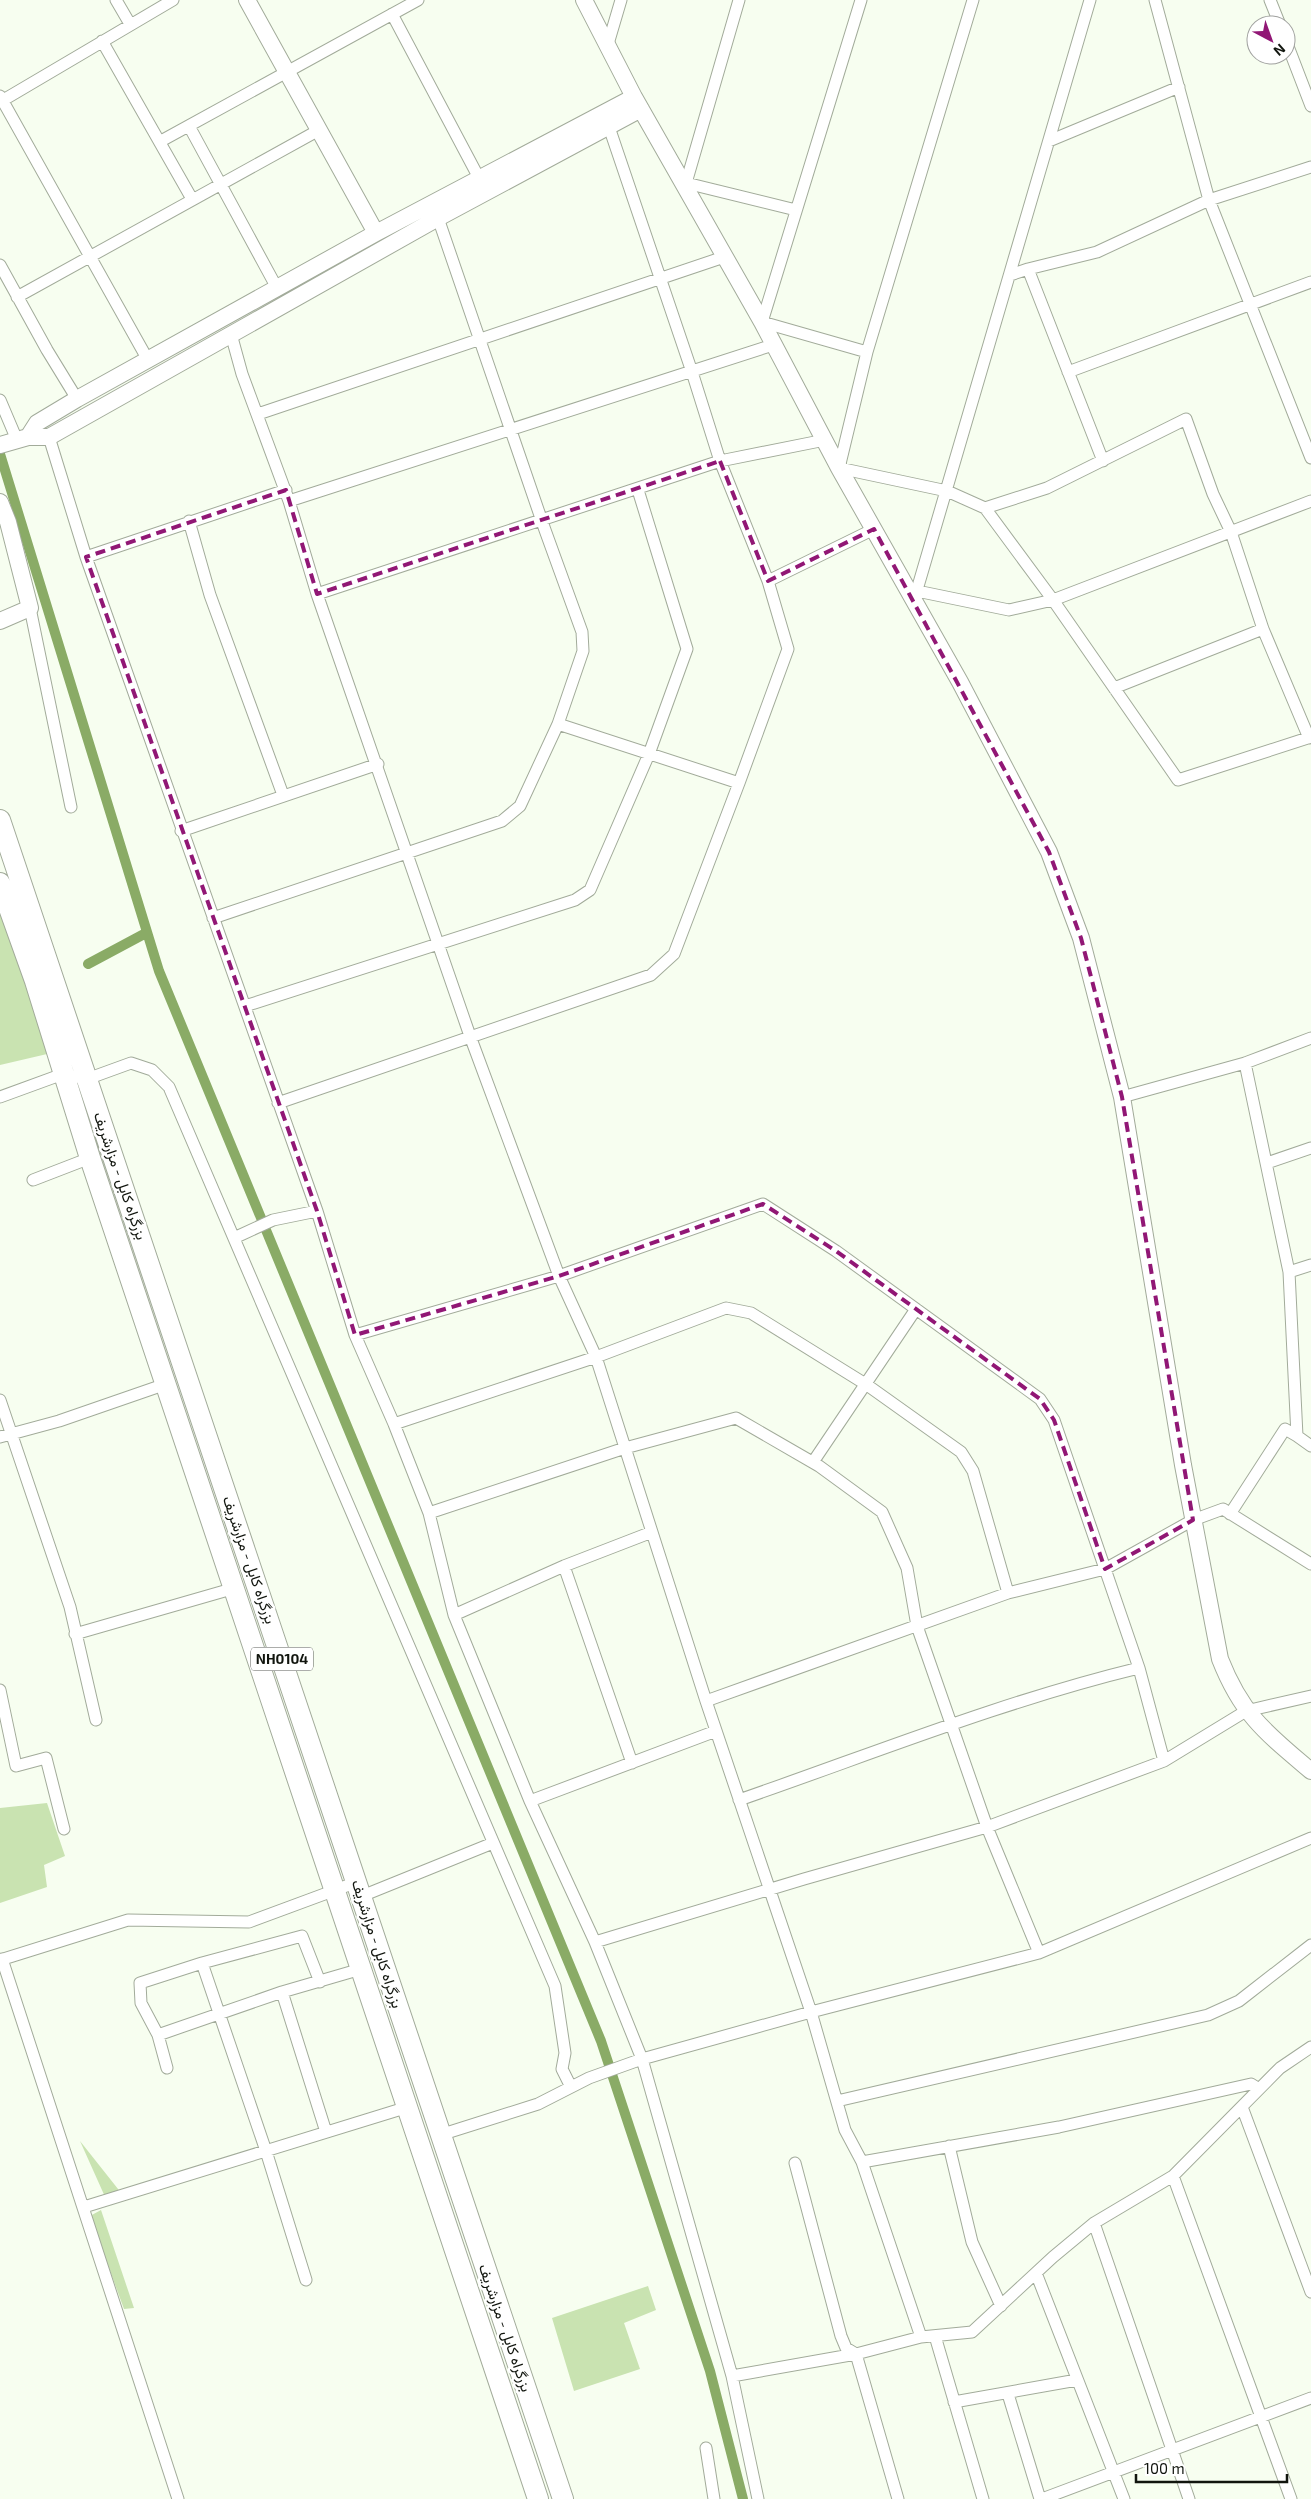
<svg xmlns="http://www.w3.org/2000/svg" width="1311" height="2499" font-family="'Exo 2',Vazirmatn,sans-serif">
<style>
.green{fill:#c9e3b1}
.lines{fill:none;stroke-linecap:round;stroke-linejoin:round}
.canal{stroke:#8aab66;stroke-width:10}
.street-casing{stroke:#a2ab9a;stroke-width:13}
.secondary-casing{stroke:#a2ab9a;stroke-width:18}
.highway-casing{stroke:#a2ab9a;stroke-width:22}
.street{stroke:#fff;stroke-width:11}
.secondary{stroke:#fff;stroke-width:16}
.highway{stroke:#fff;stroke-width:20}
.marked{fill:none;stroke:#911775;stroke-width:4;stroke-dasharray:10 6;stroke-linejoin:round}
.labels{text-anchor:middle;stroke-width:5;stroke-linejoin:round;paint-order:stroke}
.shield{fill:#fff;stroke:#585b56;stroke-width:1}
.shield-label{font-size:14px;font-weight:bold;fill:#11150e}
.street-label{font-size:15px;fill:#11150e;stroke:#fff}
</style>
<rect width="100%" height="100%" fill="#f7fef0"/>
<path class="green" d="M0,883L60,1051L0,1065Z
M47,1803L65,1856L44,1865L47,1887L0,1903V1808Z
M80,2141L122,2194L106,2199Z
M101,2210L134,2308L124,2309L90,2216Z
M648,2286L656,2310L624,2323L640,2369L574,2391L552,2318Z"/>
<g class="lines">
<path class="canal" d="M0,454L159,971L601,2041L710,2371L743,2499
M88,964L146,933"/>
<defs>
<path id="street" d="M116,0L130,24
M861,0L762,322L867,352
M973,0L867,352L839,468L947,491L985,508L1053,600L1178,780L1311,737
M1155,0L1209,200L1311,458
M1270,0L1280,25
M392,14L479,178
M102,41L192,199
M1286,41L1311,106
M608,44L621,0
M0,96L148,360
M0,102L173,0
M189,126L277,288
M609,127L692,372L720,461L768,581L788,649L739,783
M161,141L418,0
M1049,141L1179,87
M686,183L796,210
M683,185L686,183L739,0
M0,265L47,350L77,399
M1028,269L1103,461
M1010,275L1028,269L1097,252L1209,200L1311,167
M17,297L319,130
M231,334L242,374L289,501L317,594L470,1036L559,1276L596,1357L706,1701L811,2012L845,2130L862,2162L921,2337
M1068,372L1311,282
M0,400L17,440
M258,414L724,257
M49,437L86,557L317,1211L355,1335L394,1424L429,1513L454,1615L530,1801L595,1942L642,2059L732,2376L758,2499
M289,501L773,345
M985,508L1047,488L1186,419L1213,494L1231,532L1263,629L1309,738
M189,521L210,595L283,795
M86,557L286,490
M768,581L874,529
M917,591L1009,610L1053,600L1311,501
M317,594L720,461L825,440
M914,600L1090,0
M30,608L71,807
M1114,688L1263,629
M181,831L378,764
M213,918L502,821L520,806L558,724
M245,1006L575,900L590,890L649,754L687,649L638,490
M1245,1063L1289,1272L1297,1436L1311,1446
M0,1097L63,1074L87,1079L131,1063L152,1070L169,1087L555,1986L565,2053L562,2069L571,2087
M1122,1097L1245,1063L1311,1038
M278,1103L651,975L674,954L739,783L558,724L583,651L582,632L545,530L438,218
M1267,1163L1311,1148
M33,1180L90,1158
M234,1238L273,1220L317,1211
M1289,1272L1311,1265
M355,1335L559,1276L763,1204L836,1251L1040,1399L1054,1420L1139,1668L1164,1761
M0,1400L70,1607L96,1720
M394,1424L596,1357L726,1308L751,1313L867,1385L961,1452L973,1471L1008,1593
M0,1437L59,1421L166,1384
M813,1462L916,1309
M429,1513L625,1448L736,1418L819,1466L882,1512L907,1568L917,1626L987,1827L1039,1953
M1230,1514L1285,1429L1297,1436
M564,1566L632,1763
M454,1615L564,1566L652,1532
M75,1634L235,1588
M0,1690L16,1766L46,1758L64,1829
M706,1701L1008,1593L1105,1569L1193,1520L1223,1509L1311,1564
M739,1800C872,1754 1003,1701 1139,1668
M530,1801L716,1731
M362,1896L493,1843
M595,1942L804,1879L987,1827L1164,1761L1246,1711L1311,1696
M2,1959L178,2499
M0,1960L128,1920L249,1922L357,1882
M202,1963L266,2151L306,2280
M282,1992L326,2132
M158,2035L282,1992L361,1969
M167,2068L158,2035L141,2003L140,1983L202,1963L302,1936L320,1982
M837,2101L1208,2015L1239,2001L1311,1945
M1242,2107L1311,2292
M440,2135L538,2104L589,2078L642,2059L811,2012L1039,1953L1311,1838
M949,2146L972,2242L1001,2306
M862,2162L1059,2127L1251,2084L1259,2089
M795,2163L841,2336L846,2348L856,2354L898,2499
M1173,2176L1291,2499
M84,2207L408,2107
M1094,2223L1189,2499
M1036,2273L1124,2499
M935,2336L983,2499
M732,2376L856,2354L921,2337L972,2332L1053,2257L1094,2223L1173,2176L1280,2068L1311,2047
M1008,2394L1040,2499
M954,2402L1077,2380
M706,2448L714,2499
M1042,2499L1311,2398"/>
<path id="secondary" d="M247,0L376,233
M584,0L634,97L762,322L839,468L960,682L1049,852L1081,938L1122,1097L1183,1465L1220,1659C1242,1715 1266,1733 1311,1771
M28,437L37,423L77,399L376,233L634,97
M0,445L28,437H49L438,218L641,109
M0,502L8,522L30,608L0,621"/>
<path id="highway" d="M0,820L563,2499
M0,883L35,981L90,1158L538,2499"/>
</defs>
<use href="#street" class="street-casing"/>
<use href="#secondary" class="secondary-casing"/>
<use href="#highway" class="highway-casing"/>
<use href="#street" class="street"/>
<use href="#secondary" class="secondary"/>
<use href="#highway" class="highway"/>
</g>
<path class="marked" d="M720,461L768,581L874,529L1049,852L1081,938L1122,1097L1193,1520L1105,1569L1054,1420L1040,1399L836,1251L763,1204L559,1276L355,1335L317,1211L86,557L286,490L317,594Z"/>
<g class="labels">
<rect class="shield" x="251" y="1647.5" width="62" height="23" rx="4"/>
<g class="shield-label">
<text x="282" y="1664">NH0104</text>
</g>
<g class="street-label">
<text transform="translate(120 1176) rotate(71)" y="5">بزرگراه کابل - مزارشریف</text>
<text transform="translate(249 1560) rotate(71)" y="5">بزرگراه کابل - مزارشریف</text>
<text transform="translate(377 1944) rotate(72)" y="5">بزرگراه کابل - مزارشریف</text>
<text transform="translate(505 2328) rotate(71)" y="5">بزرگراه کابل - مزارشریف</text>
</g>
</g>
<g transform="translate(1271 40) rotate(139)"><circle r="24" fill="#ffffff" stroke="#a0a19f"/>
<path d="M0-4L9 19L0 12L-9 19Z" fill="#911775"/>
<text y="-8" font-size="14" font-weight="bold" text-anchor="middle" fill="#11150e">N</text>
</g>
<path d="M1136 2474v8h151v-8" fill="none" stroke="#11150e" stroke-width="2.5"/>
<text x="1144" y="2474" font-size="15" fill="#11150e" stroke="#ffffff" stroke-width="4" paint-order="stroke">100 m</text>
</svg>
